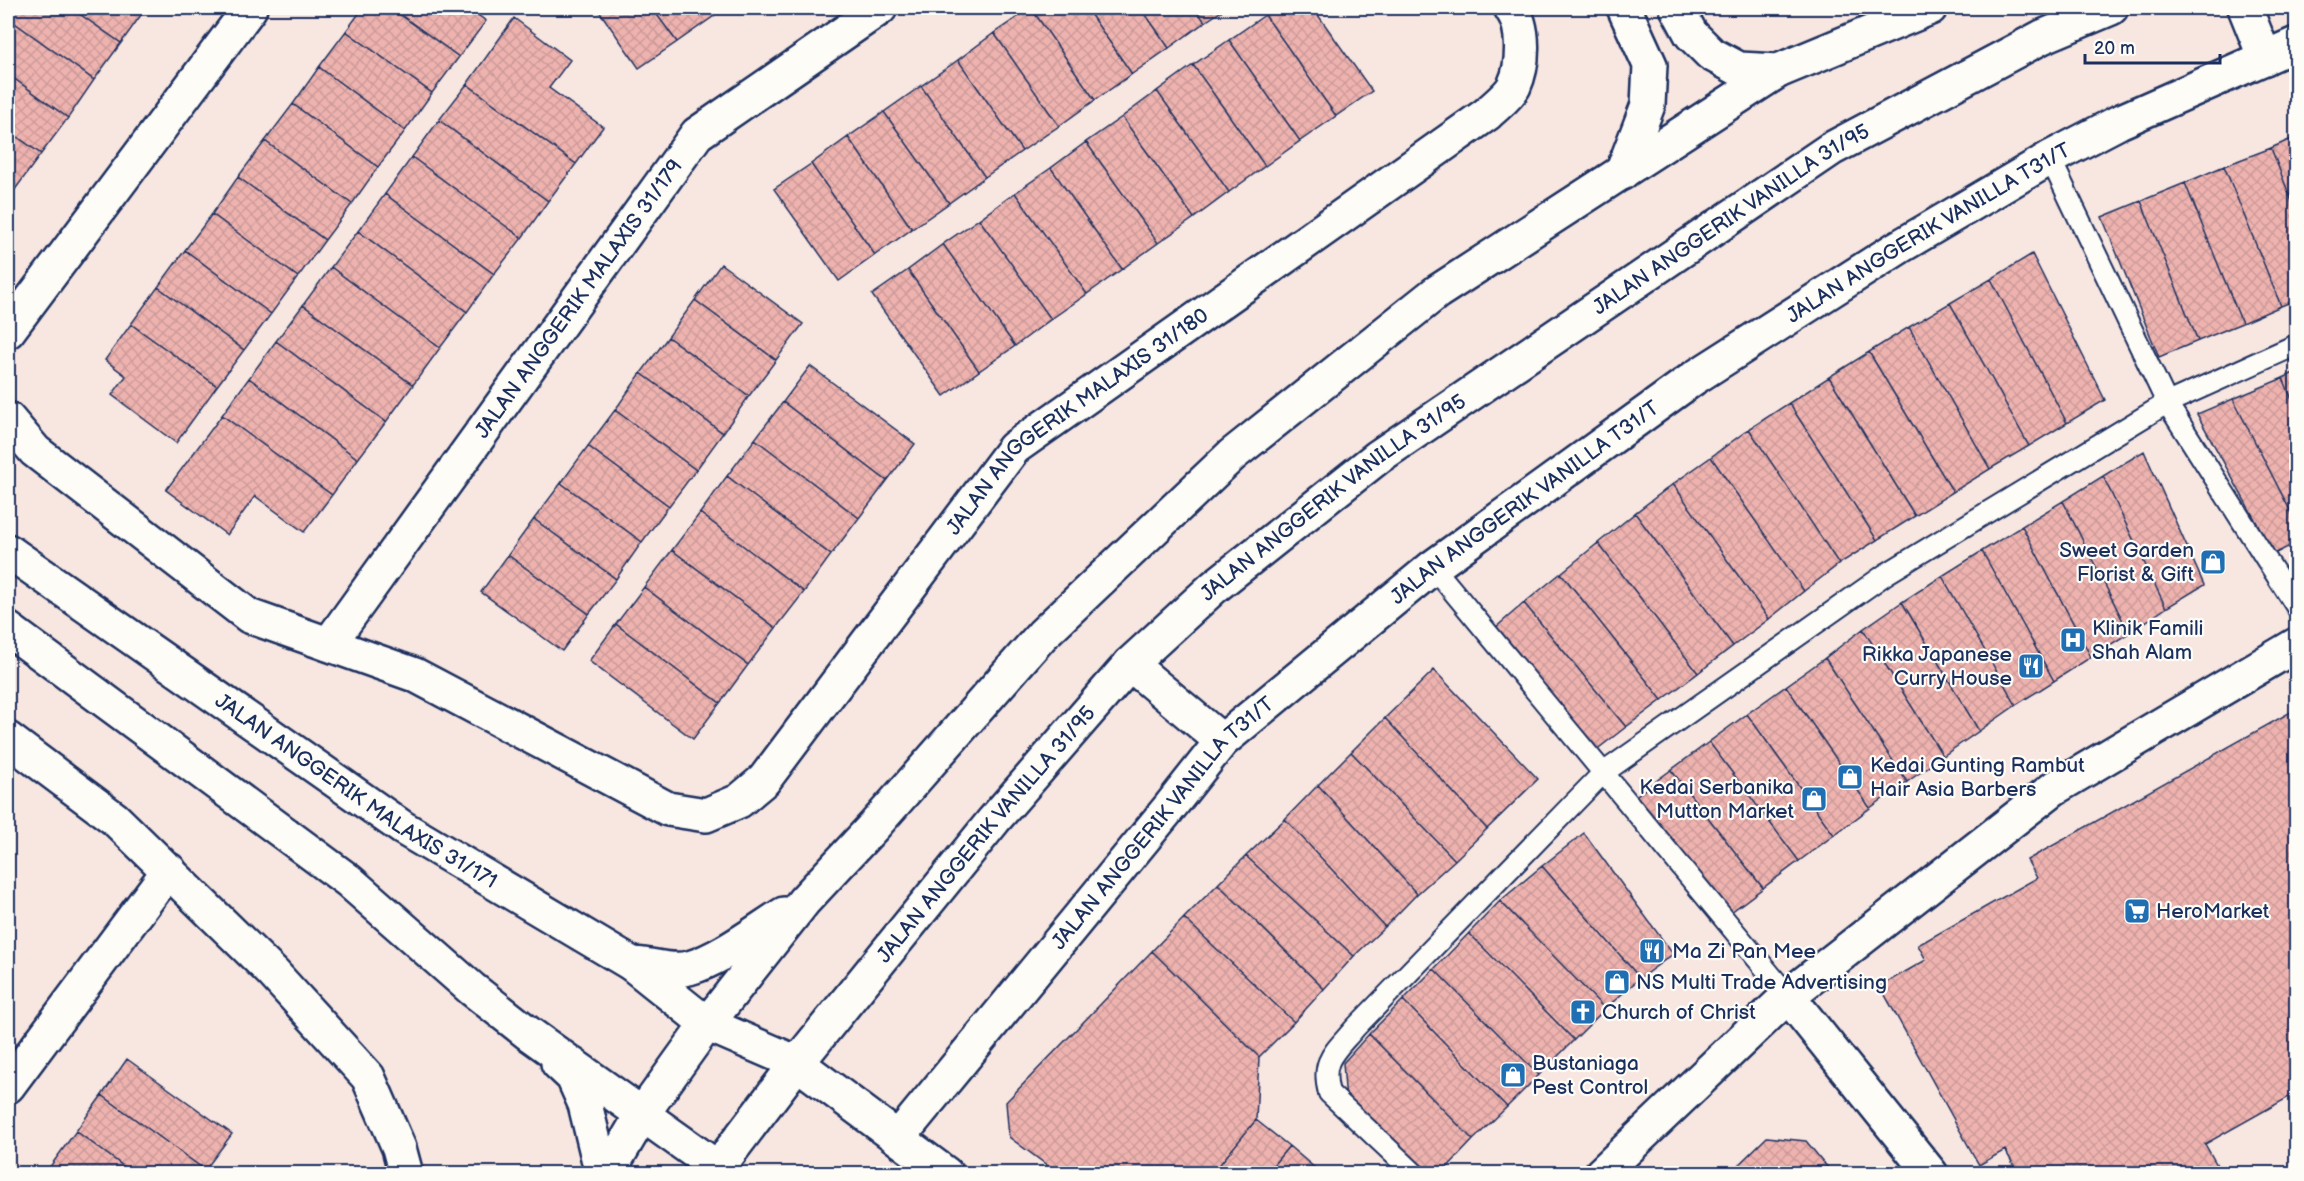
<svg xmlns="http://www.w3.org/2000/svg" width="2304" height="1181" font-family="'Balsamiq Sans',sans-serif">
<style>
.building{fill:url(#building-cross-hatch);stroke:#1b2f5e;stroke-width:1.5}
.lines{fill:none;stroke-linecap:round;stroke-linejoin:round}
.lane-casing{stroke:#1b2f5e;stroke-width:24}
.street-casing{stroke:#1b2f5e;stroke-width:38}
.secondary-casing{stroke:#1b2f5e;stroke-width:38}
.lane{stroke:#fdfcf7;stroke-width:20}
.street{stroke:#fdfcf7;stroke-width:33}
.secondary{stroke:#fdfcf7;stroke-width:33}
.labels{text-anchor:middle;stroke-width:4.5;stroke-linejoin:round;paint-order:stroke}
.street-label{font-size:21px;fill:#1b2f5e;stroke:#fdfcf7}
.poi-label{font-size:21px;fill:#1b2f5e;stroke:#fdfcf7;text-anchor:start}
</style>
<defs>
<pattern id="building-cross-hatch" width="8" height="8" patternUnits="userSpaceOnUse" patternTransform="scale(1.5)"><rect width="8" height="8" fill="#eeb3af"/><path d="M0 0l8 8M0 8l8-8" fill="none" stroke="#cc9a99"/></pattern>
</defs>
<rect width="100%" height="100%" fill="#f8e6e1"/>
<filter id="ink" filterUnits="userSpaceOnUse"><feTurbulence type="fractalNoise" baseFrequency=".0167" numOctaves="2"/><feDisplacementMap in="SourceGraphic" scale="12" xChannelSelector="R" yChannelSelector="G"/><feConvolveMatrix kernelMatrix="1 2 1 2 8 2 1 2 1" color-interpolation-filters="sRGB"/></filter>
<g filter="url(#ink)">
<path class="building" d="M8,8H71L121,43L94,80L8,18Z
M71,8H146L121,43Z
M363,8H391L459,57L432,93L346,31Z
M391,8H468L486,21L459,57Z
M597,8H652L677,42L639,68Z
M652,8H708L714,16L677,42Z
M1031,8H1086L1132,74L1095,100Z
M1031,8L1095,100L1059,126L994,33Z
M1086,8H1141L1169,48L1132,74Z
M1141,8H1195L1205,22L1169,48Z
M1195,8H1226L1205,22Z
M1274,8H1313L1372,91L1336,116L1265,15Z
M1265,15L1336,116L1300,141L1229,40Z
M8,18L94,80L68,118L8,74Z
M514,18L570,60L549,88L603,127L576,164L467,84Z
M346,31L432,93L405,131L319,67Z
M994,33L1059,126L1022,151L958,60Z
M1229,40L1300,141L1265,166L1193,65Z
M958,60L1022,151L985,177L921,86Z
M1193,65L1265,166L1229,192L1157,91Z
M319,67L405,131L378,167L293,104Z
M8,74L68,118L41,154L8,130Z
M467,84L576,164L548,201L439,120Z
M921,86L985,177L949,203L884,112Z
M1157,91L1229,192L1194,218L1122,117Z
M293,104L378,167L352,204L265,141Z
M884,112L949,203L912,229L848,137Z
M1122,117L1194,218L1158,243L1086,142Z
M439,120L548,201L522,238L412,157Z
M8,130L41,154L14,191L8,186Z
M848,137L912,229L875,255L811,164Z
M2296,137V212L2271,148Z
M265,141L352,204L325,240L238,177Z
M1086,142L1158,243L1122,269L1051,168Z
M2271,148L2296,212V300L2281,306L2224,166Z
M412,157L522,238L494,274L385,194Z
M811,164L875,255L839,281L774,189Z
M2224,166L2281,306L2242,323L2185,183Z
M1051,168L1122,269L1087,294L1015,193Z
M238,177L325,240L298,277L212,214Z
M2185,183L2242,323L2198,341L2141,201Z
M1015,193L1087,294L1051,319L979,219Z
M385,194L494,274L467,312L358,231Z
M2141,201L2198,341L2159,357L2102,217Z
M212,214L298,277L271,314L185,250Z
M979,219L1051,319L1015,346L943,244Z
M358,231L467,312L440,348L331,267Z
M943,244L1015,346L979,371L908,270Z
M185,250L271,314L244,350L158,287Z
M2032,254L2105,400L2067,423L1991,279Z
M721,264L803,324L776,360L695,300Z
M331,267L440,348L413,385L303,305Z
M908,270L979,371L944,396L872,295Z
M1991,279L2067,423L2029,446L1950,303Z
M158,287L244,350L217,386L131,324Z
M695,300L776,360L749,396L668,337Z
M1950,303L2029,446L1990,469L1909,327Z
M303,305L413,385L386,422L276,341Z
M131,324L217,386L176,443L112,395L126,376L105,360Z
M1909,327L1990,469L1953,492L1869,352Z
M668,337L749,396L723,433L641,373Z
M276,341L386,422L358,459L249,378Z
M1869,352L1953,492L1915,516L1829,377Z
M810,366L915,444L887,481L783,402Z
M2296,372V409L2283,378Z
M641,373L723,433L696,470L615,410Z
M1829,377L1915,516L1877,540L1789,403Z
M249,378L358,459L332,495L222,415Z
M2283,378L2296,409V522L2233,399Z
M2233,399L2296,522V543L2274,554L2197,414Z
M783,402L887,481L859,518L755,439Z
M1789,403L1877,540L1839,564L1749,429Z
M615,410L696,470L669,506L588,446Z
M222,415L332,495L304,532L255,496L227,535L166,490Z
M1749,429L1839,564L1804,591L1711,457Z
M755,439L859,518L831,555L727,476Z
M588,446L669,506L642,542L561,483Z
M2144,451L2204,585L2166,608L2103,476Z
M1711,457L1804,591L1769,619L1673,484Z
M727,476L831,555L804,592L700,513Z
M2103,476L2166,608L2129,633L2063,501Z
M561,483L642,542L616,579L534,519Z
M1673,484L1769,619L1733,646L1635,513Z
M2063,501L2129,633L2091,657L2022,526Z
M700,513L804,592L776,628L672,550Z
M1635,513L1733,646L1698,673L1598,543Z
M534,519L616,579L589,614L508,555Z
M2022,526L2091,657L2054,681L1982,551Z
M1598,543L1698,673L1662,700L1561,573Z
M672,550L776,628L748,665L644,587Z
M1982,551L2054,681L2016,705L1942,576Z
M508,555L589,614L562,651L481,592Z
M1561,573L1662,700L1626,727L1524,603Z
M1942,576L2016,705L1979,731L1902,602Z
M644,587L748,665L720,703L616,624Z
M1902,602L1979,731L1943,756L1863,629Z
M1524,603L1626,727L1591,754L1488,634Z
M616,624L720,703L693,739L589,661Z
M1863,629L1943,756L1907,782L1825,658Z
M1825,658L1907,782L1870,808L1786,686Z
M1434,670L1538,779L1487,829L1385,718Z
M1786,686L1870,808L1834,835L1747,714Z
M2296,709V1093L2205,1144L2218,1167L2207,1174H2019L2005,1150L1979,1165L1880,986L1926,960L1918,945L2037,878L2027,860Z
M1747,714L1834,835L1799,861L1709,742Z
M1385,718L1487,829L1455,860L1351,752Z
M1709,742L1799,861L1763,888L1671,770Z
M1351,752L1455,860L1417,894L1318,785Z
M1671,770L1763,888L1727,915L1633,798Z
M1318,785L1417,894L1385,927L1285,819Z
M1285,819L1385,927L1354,956L1246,856Z
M1584,833L1673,954L1640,978L1542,866Z
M1246,856L1354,956L1324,989L1218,884Z
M1542,866L1640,978L1605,1009L1500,901Z
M1218,884L1324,989L1294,1022L1184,918Z
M1500,901L1605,1009L1574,1040L1469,933Z
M1184,918L1294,1022L1259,1057L1152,951Z
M1469,933L1574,1040L1539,1075L1434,969Z
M1152,951L1259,1057L1256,1120L1212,1174H1059L1009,1137L1006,1102Z
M1434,969L1539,1075L1507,1107L1403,1000Z
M1403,1000L1507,1107L1473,1140L1369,1034Z
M1369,1034L1473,1140L1441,1174H1429L1346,1101L1343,1063Z
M127,1059L232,1134L205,1170L102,1095Z
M102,1095L205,1170L203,1174H134L76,1131Z
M1256,1120L1289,1146L1266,1174H1212Z
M76,1131L134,1174H57L49,1168Z
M1767,1137L1806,1141L1833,1174H1729Z
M1289,1146L1322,1174H1266Z"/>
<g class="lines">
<defs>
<path id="lane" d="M2050,158L2167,403L2296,606
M1433,567L1788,996
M1415,1174L1329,1093C1320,1060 1335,1052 1355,1028L1603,773L1886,574L2167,403L2296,345"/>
<g id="street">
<path d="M1677,8L1691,34L1711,54L1739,69L1778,71"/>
<path d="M2245,8L2265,58"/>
<path d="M1622,173L1648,105L1650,65L1624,8"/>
<path d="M8,331L250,8"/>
<path id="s1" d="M8,419L35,451L249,616L415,675L668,809L706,815L739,801L764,780L1014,448L1487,114C1495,106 1509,96 1514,86C1524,65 1525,26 1511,8"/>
<path id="s2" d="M329,644L697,134L880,8"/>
<path d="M1130,664L1222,741"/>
<path d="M8,739L115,819L273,973L368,1077L399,1148L406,1174"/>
<path d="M1788,996L1931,1174"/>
<path d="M8,1086L169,870"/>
<path id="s3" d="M898,1138L1169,808L1222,741L1433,567L1694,378L1899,247L2050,158L2119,122L2296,44"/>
<path d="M1601,1174L1788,996L2053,789L2296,645"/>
</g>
<g id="secondary">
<path id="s4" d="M8,551L403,828L632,964L707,1024L797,1063L946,1174"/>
<path d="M8,629L349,881L472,989L528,1033L726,1174"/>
<path d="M632,964C651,964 670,973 689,968C719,960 757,931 784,914"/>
<path d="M558,1063L573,1077L585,1104L602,1174"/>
<path d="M607,1174L643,1113L707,1024L804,901L874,826L1043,634L1232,455L1437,292L1778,71L1930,8"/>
<path id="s5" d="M713,1174L797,1063L994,820L1130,664L1214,587L1378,457L1831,149L2042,37L2111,8"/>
</g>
</defs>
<use href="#lane" class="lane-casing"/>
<use href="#street" class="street-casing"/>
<use href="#secondary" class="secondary-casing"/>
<use href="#lane" class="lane"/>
<use href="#street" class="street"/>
<use href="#secondary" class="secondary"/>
</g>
</g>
<defs>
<symbol id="shop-square" viewBox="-11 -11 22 22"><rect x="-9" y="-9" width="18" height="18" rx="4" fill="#1f6fb2" stroke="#fdfcf7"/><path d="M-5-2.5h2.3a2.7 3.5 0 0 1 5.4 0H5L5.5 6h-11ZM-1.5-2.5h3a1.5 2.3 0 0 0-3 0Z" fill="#fff"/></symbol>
<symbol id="hospital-square" viewBox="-11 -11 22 22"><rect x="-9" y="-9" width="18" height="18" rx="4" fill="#1f6fb2" stroke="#fdfcf7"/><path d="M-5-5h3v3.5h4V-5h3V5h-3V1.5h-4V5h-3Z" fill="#fff"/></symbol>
<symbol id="restaurant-square" viewBox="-11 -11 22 22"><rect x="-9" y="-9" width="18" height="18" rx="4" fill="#1f6fb2" stroke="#fdfcf7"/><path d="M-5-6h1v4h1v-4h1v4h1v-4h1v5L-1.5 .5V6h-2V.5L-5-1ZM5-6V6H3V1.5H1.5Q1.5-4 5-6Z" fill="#fff"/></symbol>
<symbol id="supermarket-square" viewBox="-11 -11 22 22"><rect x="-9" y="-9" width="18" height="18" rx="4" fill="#1f6fb2" stroke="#fdfcf7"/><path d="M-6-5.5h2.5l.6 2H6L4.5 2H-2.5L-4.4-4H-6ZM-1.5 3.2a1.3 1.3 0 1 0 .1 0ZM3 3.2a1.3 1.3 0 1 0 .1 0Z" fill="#fff"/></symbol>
<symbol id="church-square" viewBox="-11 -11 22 22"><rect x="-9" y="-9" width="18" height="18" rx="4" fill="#1f6fb2" stroke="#fdfcf7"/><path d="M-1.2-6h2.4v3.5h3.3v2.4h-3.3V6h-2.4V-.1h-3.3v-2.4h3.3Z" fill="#fff"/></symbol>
</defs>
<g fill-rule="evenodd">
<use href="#shop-square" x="2198" y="547" width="30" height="30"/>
<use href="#hospital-square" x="2058" y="625" width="30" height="30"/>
<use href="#restaurant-square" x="2016" y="651" width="30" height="30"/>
<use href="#shop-square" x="1835" y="762" width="30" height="30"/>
<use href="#shop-square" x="1799" y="784" width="30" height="30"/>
<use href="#supermarket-square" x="2122" y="896" width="30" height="30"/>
<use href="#restaurant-square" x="1637" y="936" width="30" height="30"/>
<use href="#shop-square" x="1602" y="967" width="30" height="30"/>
<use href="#church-square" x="1568" y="997" width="30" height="30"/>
<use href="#shop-square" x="1498" y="1060" width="30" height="30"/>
</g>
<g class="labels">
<g class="street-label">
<text dy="7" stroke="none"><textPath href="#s5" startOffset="1408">JALAN ANGGERIK VANILLA 31/95</textPath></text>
<text dy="7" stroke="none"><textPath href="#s3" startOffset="1384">JALAN ANGGERIK VANILLA T31/T</textPath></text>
<text dy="7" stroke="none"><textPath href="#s2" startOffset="426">JALAN ANGGERIK MALAXIS 31/179</textPath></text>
<text dy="7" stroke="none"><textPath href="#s1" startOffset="1362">JALAN ANGGERIK MALAXIS 31/180</textPath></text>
<text dy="7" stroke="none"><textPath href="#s5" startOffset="922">JALAN ANGGERIK VANILLA 31/95</textPath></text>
<text dy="7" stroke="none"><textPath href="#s3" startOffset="898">JALAN ANGGERIK VANILLA T31/T</textPath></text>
<text dy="7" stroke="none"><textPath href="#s4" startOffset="423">JALAN ANGGERIK MALAXIS 31/171</textPath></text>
<text dy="7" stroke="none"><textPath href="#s3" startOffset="412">JALAN ANGGERIK VANILLA T31/T</textPath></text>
<text dy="7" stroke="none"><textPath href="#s5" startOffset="436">JALAN ANGGERIK VANILLA 31/95</textPath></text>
</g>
<g class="poi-label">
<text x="2194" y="557" text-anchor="end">Sweet Garden<tspan x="2194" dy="24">Florist &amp; Gift</tspan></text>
<text x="2092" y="635">Klinik Famili<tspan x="2092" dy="24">Shah Alam</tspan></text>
<text x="2012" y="661" text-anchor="end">Rikka Japanese<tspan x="2012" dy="24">Curry House</tspan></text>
<text x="1870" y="772">Kedai Gunting Rambut<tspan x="1870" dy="24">Hair Asia Barbers</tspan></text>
<text x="1794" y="794" text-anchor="end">Kedai Serbanika<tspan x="1794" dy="24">Mutton Market</tspan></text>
<text x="2156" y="918">HeroMarket</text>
<text x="1672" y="958">Ma Zi Pan Mee</text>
<text x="1636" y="989">NS Multi Trade Advertising</text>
<text x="1602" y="1019">Church of Christ</text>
<text x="1532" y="1070">Bustaniaga<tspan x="1532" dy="24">Pest Control</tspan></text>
</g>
</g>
<rect width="2304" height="1181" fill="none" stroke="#fdfcf7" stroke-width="30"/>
<rect x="15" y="15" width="2274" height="1151" fill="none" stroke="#1b2f5e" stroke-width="2" filter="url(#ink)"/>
<path d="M2085 54v9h135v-9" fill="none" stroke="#1b2f5e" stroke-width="3"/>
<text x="2094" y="54" font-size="18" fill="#1b2f5e" stroke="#fdfcf7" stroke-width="4.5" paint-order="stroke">20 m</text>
</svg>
